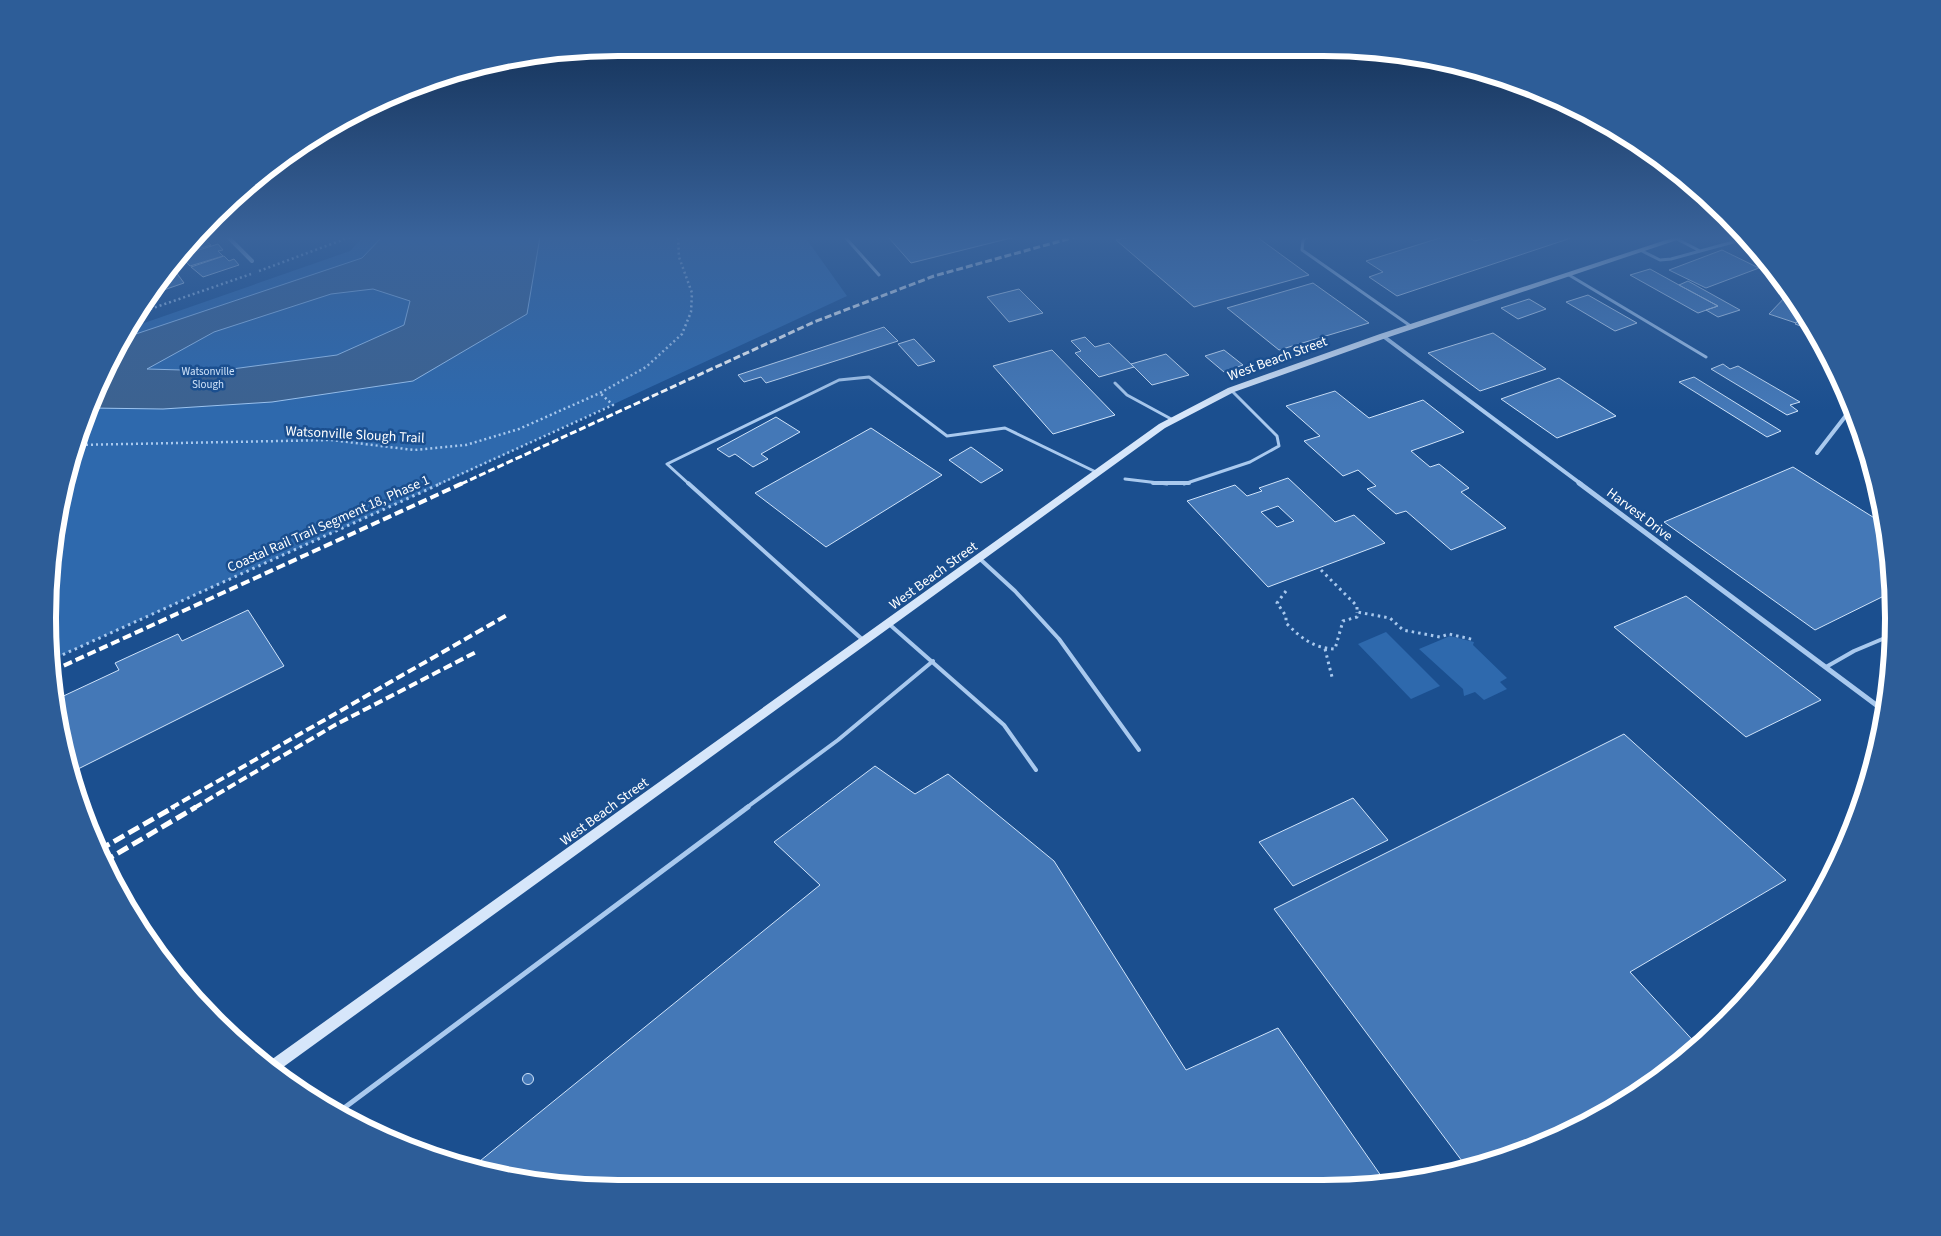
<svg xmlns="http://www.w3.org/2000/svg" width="1941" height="1236" font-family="'Source Sans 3',sans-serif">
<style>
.green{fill:#2e69ad}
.water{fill:#3c6290;stroke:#9cc4f0;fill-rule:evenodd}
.building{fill:#4478b7;stroke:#cfe3fa;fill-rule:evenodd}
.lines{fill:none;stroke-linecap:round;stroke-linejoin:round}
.path-far1{stroke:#a9c9ee;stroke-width:2.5;stroke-dasharray:2 3;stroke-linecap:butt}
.path{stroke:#a9c9ee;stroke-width:3;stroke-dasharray:2.5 4;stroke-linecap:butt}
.lane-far2{stroke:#a9c9ee;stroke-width:3}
.lane-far1{stroke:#a9c9ee;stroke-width:4}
.lane{stroke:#a9c9ee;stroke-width:5}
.street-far1{stroke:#a9c9ee;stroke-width:4}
.street{stroke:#a9c9ee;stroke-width:5}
.secondary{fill:#d6e6fa;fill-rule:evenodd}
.rail-far2{stroke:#fff;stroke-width:3;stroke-dasharray:7 3;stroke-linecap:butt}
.rail-far1{stroke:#fff;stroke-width:4;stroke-dasharray:9 4;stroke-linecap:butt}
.rail{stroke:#fff;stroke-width:5;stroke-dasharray:12 5;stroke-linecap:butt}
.labels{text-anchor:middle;stroke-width:5;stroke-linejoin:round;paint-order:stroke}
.far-park-label{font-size:11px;fill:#cfe3fa;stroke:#1b4f8f}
.street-label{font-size:14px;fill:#fff;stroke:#1b4f8f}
.rim{fill:none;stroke:#fff;stroke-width:6}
</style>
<rect width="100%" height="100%" fill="#1b4f8f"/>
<path class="green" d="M363,237H805L847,296L452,479L51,660L49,581L78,434L127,329L350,251Z
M1386,632L1440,686L1411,699L1358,644Z
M1450,636L1474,642L1473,645L1507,678L1500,682L1507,689L1484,700L1475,692L1464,696L1463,689L1419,649Z"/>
<path class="water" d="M382,237H540L527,314L413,381L272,402L163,409L90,408L121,339L362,258ZM373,289L410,301L404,325L337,355L217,371L147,369L214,332L331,294Z"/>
<path class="building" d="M207,237L209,240L206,241L211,245L180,254L194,238Z
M888,237H1015L911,263Z
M1128,237H1257L1309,275L1194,307L1116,240Z
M1443,237H1468L1475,241L1488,237H1574L1397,296L1369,277L1383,272L1366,261Z
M218,244L223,250L218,251L223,256L190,266L184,260L186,259L183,255Z
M1722,250L1759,268L1706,288L1669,270Z
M224,256L229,261L234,259L239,265L203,277L191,267Z
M1650,269L1679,285L1718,306L1698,313L1630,275Z
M176,272L184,283L149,295L161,277Z
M1688,281L1740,310L1718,317L1706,310L1718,306L1679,285Z
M1313,283L1369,323L1279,350L1227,308Z
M1019,289L1043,313L1009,322L987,297Z
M1789,293L1804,314L1796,323L1769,314Z
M1588,295L1637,323L1615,331L1566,302Z
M1529,299L1546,309L1518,319L1501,308Z
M1804,314L1817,332L1795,324Z
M884,327L898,341L766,383L761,377L744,382L738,375Z
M1493,333L1546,369L1480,391L1428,353Z
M1085,337L1095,347L1109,343L1134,367L1099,377L1075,353L1081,351L1071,341Z
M914,339L935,361L918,366L898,344Z
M1052,350L1115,415L1053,434L993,366Z
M1224,350L1243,365L1224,372L1205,356Z
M1166,354L1189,375L1152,385L1131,364Z
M1723,364L1730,369L1738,366L1800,402L1790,405L1798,411L1787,415L1711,369Z
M1694,377L1781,431L1767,437L1679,382Z
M1559,378L1616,416L1557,438L1501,399Z
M1335,391L1369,418L1423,400L1464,432L1411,451L1430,467L1439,464L1469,488L1461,492L1506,528L1451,550L1406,511L1396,514L1367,489L1376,486L1358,470L1343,476L1304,441L1320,436L1286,406Z
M776,417L800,432L761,454L768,459L753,467L735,454L729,457L717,449Z
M871,428L942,475L826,547L755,493Z
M971,447L1003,470L981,483L949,460Z
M1793,467L1884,524L1889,544L1890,593L1815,630L1664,522Z
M1288,478L1335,522L1354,515L1385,543L1268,587L1187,501L1235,485L1247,496L1262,491L1259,488ZM1278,506L1294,521L1277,527L1261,512Z
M1686,596L1821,700L1746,737L1614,627Z
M248,610L284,666L70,773L52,692L57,699L119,670L115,663L178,634L182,641Z
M1624,734L1786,880L1630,972L1699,1047L1576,1130L1468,1169L1274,909Z
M875,766L915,794L948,774L1054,861L1186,1070L1278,1028L1386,1183L1361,1187L544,1184L475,1165L820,885L774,842Z
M1353,798L1388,840L1293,886L1259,842Z
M522.5 1079a5.5 5.5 0 1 1 11 0a5.5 5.5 0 1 1-11 0Z"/>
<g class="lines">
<path class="path-far1" d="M259,271L350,237
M136,314L251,274
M76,445L331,440L414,450L466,445L519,429L600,393L646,367L682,334L691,312L692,293L679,257L678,237
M439,484L613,405L600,393"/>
<path class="path" d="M1321,570L1357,606V612L1390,618L1403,630L1440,637L1449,634L1475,640
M1286,591L1277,603L1286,616V623C1301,638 1313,648 1335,649L1343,621L1357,617V612
M1325,649L1332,677
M51,660L442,483"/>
<path class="lane-far2" d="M845,237L879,275
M1307,237L1303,240L1302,250L1412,327
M1677,239L1700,251
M1642,251L1660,260L1671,259L1737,241
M1569,275L1706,357
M1115,383L1127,395L1173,420
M1125,479L1167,484
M689,484L667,464L839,380L869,377L947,436L1005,428L1098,473
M1184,484L1250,462L1279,446L1277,436L1231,390"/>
<path class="lane-far1" d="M688,483L863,640
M1153,483H1189
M980,559L1015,591L1059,639L1139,750
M889,624L1004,725L1036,770
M1826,667L1854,651L1892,635
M746,808L838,740L933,661"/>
<path class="lane" d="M340,1111L748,807"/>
<path class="street-far1" d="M228,237L252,261
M1728,237L1756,247
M1383,336L1581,484
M1817,453L1851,409"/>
<path class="street" d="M1579,483L1883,710"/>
<path class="secondary" d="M1675,237H1686L1386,338L1234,392L1165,428L275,1073L264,1065L1159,424L1228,388L1380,334Z"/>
<path class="rail-far2" d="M461,484L814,322L934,276L1075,237"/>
<path class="rail-far1" d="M52,671L463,483
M171,808L509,614
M194,808L335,725L478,651"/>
<path class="rail" d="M99,850L174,807
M103,862L196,807"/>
</g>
<linearGradient id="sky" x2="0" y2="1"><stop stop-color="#0f2b4f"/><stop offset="0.58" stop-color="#39639b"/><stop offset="1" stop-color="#39639b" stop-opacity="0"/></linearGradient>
<rect width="1941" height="410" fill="url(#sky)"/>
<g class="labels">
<g class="far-park-label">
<text x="208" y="375">Watsonville<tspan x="208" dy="13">Slough</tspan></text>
</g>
<g class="street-label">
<text transform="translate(1277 358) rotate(-20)" y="5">West Beach Street</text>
<text transform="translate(355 434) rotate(3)" y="5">Watsonville Slough Trail</text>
<text transform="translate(1640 514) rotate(37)" y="5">Harvest Drive</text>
<text transform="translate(328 523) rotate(-24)" y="5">Coastal Rail Trail Segment 18, Phase 1</text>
<text transform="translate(933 575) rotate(-36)" y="5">West Beach Street</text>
<text transform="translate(604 811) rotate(-36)" y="5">West Beach Street</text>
</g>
</g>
<path d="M0 0H1941V1236H0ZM618 56H1323A562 562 0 0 1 1885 618V618A562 562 0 0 1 1323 1180H618A562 562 0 0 1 56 618V618A562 562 0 0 1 618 56Z" fill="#2d5d98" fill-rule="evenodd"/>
<path class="rim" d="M618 56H1323A562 562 0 0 1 1885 618V618A562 562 0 0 1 1323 1180H618A562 562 0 0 1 56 618V618A562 562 0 0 1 618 56Z"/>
</svg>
